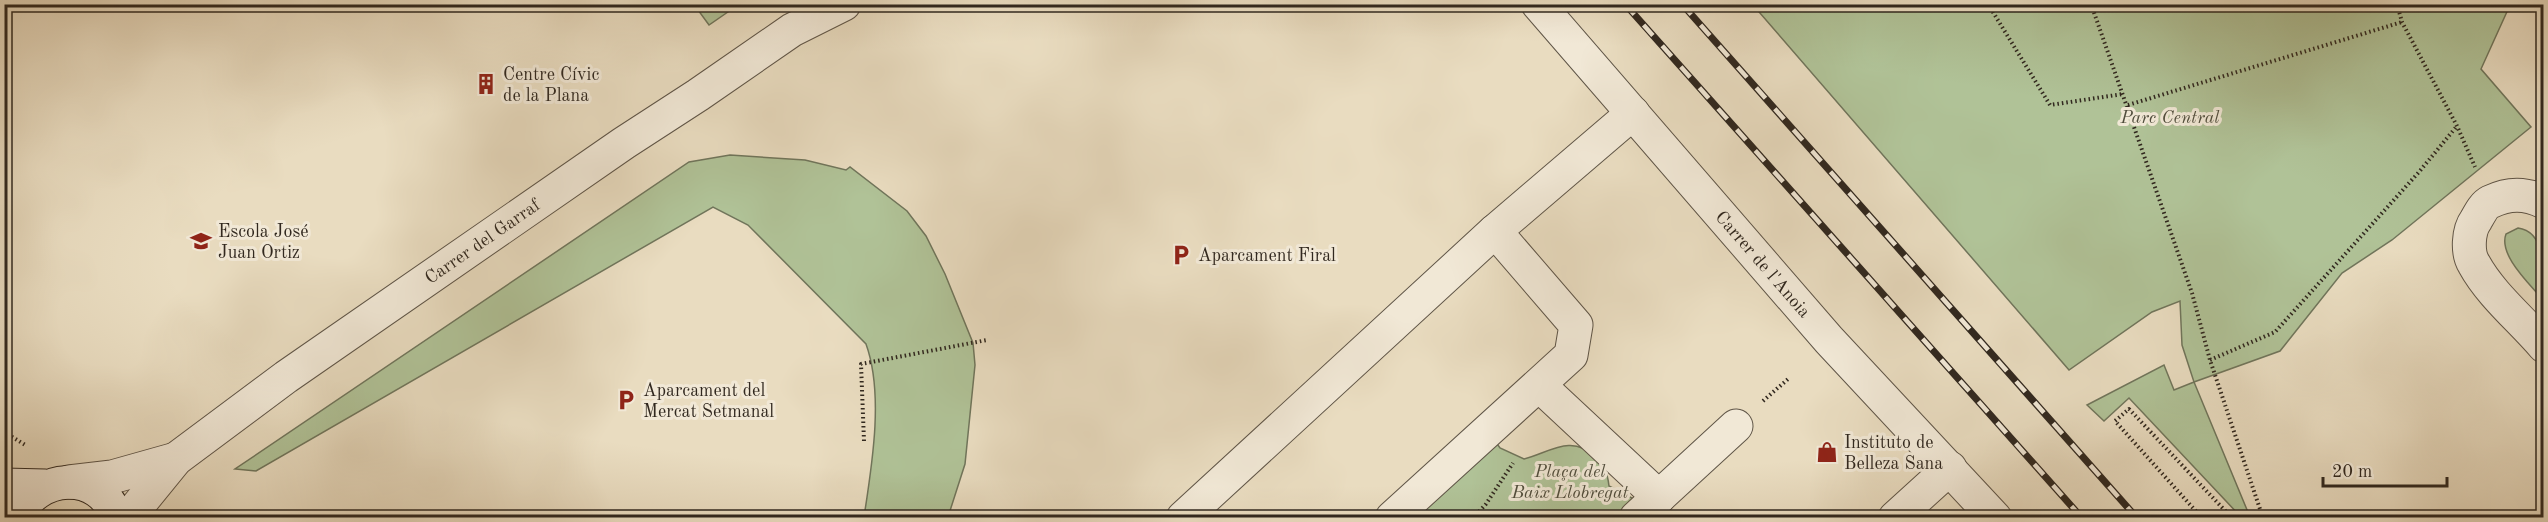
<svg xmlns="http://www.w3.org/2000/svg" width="2548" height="522" font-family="'Old Standard TT',serif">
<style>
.green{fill:#b0c297;stroke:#70755b;stroke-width:1.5}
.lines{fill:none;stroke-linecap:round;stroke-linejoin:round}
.street-casing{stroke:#5f5547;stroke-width:35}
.secondary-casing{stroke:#31281f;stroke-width:35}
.path{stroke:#31281f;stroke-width:4;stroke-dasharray:1.5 3;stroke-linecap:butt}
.street{stroke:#f1e8d6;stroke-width:33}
.secondary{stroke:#f1e8d6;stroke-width:33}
.rail-casing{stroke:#31281f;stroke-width:7}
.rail{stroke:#f1e8d6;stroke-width:4.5;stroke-dasharray:14;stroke-linecap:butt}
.labels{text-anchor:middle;stroke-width:6;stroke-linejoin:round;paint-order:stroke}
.poi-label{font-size:18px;fill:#31281f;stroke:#f1e8d6;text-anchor:start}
.park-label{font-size:18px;font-style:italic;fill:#514e3d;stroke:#f1e8d6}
.street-label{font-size:18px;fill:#31281f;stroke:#f1e8d6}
</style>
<rect width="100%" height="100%" fill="#e9dcc0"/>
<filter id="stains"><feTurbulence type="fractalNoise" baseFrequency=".00333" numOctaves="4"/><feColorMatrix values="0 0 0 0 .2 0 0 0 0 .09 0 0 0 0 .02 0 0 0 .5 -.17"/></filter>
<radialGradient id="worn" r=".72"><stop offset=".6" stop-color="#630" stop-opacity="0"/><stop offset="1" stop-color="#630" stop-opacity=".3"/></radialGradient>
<path class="green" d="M706,5V4L738,5L709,25L698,10Z
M1753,5H2510L2481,69L2531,127L2392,240L2342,273L2280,351L2194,382L2250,517H2241L2129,398L2104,421L2087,405L2164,365L2174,390L2194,382L2182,345L2180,301L2152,312L2069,370Z
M730,155L805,160L846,170L850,167L907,211L926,236L945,274L973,343L975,365L965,464L948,517H864C872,465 884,394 866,344L748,225L713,207L256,471L235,469L689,162Z
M2518,228C2548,232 2544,277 2543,300C2530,284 2498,255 2506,234Z
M1495,441L1500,448L1524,459C1548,453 1573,433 1594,457C1605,468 1607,470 1609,486L1645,505L1631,517L1411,518Z"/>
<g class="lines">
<defs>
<g id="street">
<path id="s1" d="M1538,4L1829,340L1995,518"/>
<path d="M2544,202C2525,193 2509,193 2490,202C2484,205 2480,213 2476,220C2468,231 2467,253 2474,264C2491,295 2521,319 2544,346"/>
<path d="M1539,385L1659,497"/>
<path d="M69,482L112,477L176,459"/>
<path id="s2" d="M128,518L176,459L286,377L624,143L698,95L792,30L844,4"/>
<path d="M1183,518L1495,231"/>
<path d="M1392,518L1571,355L1576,325L1495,231L1633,113"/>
<path d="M1636,518L1736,426"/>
<path d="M1895,518L1950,468"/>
</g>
<path id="secondary" d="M4,485L45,486
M16,518C36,473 100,468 117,518"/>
</defs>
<use href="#street" class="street-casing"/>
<use href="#secondary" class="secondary-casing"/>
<path class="path" d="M1988,4L2050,105L2123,94
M2091,4L2192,293L2210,360L2263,518
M2397,4L2402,22L2457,126L2475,167
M2128,105L2402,22
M2210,360L2275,332L2419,172L2457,126
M1763,401L1788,379
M4,432L27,446
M864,441L861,364L987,340
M1473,518L1486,504L1513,463
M2202,518L2115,421L2129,409L2232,518"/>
<use href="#street" class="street"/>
<use href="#secondary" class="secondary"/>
<defs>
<path id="rail" d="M1625,4L2082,518
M1682,4L2137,518"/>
</defs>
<use href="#rail" class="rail-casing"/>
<use href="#rail" class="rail"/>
</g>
<defs>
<symbol id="building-bare" viewBox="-9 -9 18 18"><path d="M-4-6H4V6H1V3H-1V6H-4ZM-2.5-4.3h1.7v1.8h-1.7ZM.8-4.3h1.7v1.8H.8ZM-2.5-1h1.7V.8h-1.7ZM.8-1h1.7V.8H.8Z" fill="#8f2418" stroke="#f1e8d6" stroke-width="2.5" paint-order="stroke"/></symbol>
<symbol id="school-bare" viewBox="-9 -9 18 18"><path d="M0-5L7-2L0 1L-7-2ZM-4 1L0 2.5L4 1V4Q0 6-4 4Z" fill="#8f2418" stroke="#f1e8d6" stroke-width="2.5" paint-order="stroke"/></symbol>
<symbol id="parking-bare" viewBox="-9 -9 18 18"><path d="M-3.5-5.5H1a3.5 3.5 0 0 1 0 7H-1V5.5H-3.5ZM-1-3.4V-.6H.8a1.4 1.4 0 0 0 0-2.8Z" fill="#8f2418" stroke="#f1e8d6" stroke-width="2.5" paint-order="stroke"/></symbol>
<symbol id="shop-bare" viewBox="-9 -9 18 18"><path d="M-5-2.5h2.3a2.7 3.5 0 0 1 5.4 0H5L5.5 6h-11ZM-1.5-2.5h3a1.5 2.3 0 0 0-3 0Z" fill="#8f2418" stroke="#f1e8d6" stroke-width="2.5" paint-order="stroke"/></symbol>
</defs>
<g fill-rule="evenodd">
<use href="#building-bare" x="471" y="69" width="30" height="30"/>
<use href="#school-bare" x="186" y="226" width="30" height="30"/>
<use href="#parking-bare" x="1166" y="240" width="30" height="30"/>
<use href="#parking-bare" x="611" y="385" width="30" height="30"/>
<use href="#shop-bare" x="1812" y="437" width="30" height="30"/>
</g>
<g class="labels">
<g class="poi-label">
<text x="503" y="80">Centre Cívic<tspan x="503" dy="21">de la Plana</tspan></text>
<text x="218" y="237">Escola José<tspan x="218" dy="21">Juan Ortiz</tspan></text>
<text x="1198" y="261">Aparcament Firal</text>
<text x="643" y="396">Aparcament del<tspan x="643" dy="21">Mercat Setmanal</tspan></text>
<text x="1844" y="448">Instituto de<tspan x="1844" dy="21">Belleza Sana</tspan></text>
</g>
<g class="park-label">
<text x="2170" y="123">Parc Central</text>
<text x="1570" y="477">Plaça del<tspan x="1570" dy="21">Baix Llobregat</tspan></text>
</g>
<g class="street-label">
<text dy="6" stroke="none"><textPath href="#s2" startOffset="452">Carrer del Garraf</textPath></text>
<text dy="6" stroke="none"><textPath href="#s1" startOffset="344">Carrer de l'Anoia</textPath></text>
</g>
</g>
<rect width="2548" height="522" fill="none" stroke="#e9dcc0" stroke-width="24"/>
<rect x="6" y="6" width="2536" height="510" fill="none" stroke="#31281f" stroke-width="3"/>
<rect x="12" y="12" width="2524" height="498" fill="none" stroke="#31281f" stroke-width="1.5"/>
<path d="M2323 477v9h124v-9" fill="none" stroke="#31281f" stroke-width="3"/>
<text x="2332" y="477" font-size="18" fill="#31281f" stroke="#f1e8d6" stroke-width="4.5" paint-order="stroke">20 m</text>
<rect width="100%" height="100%" filter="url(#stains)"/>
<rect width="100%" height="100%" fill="url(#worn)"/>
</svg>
